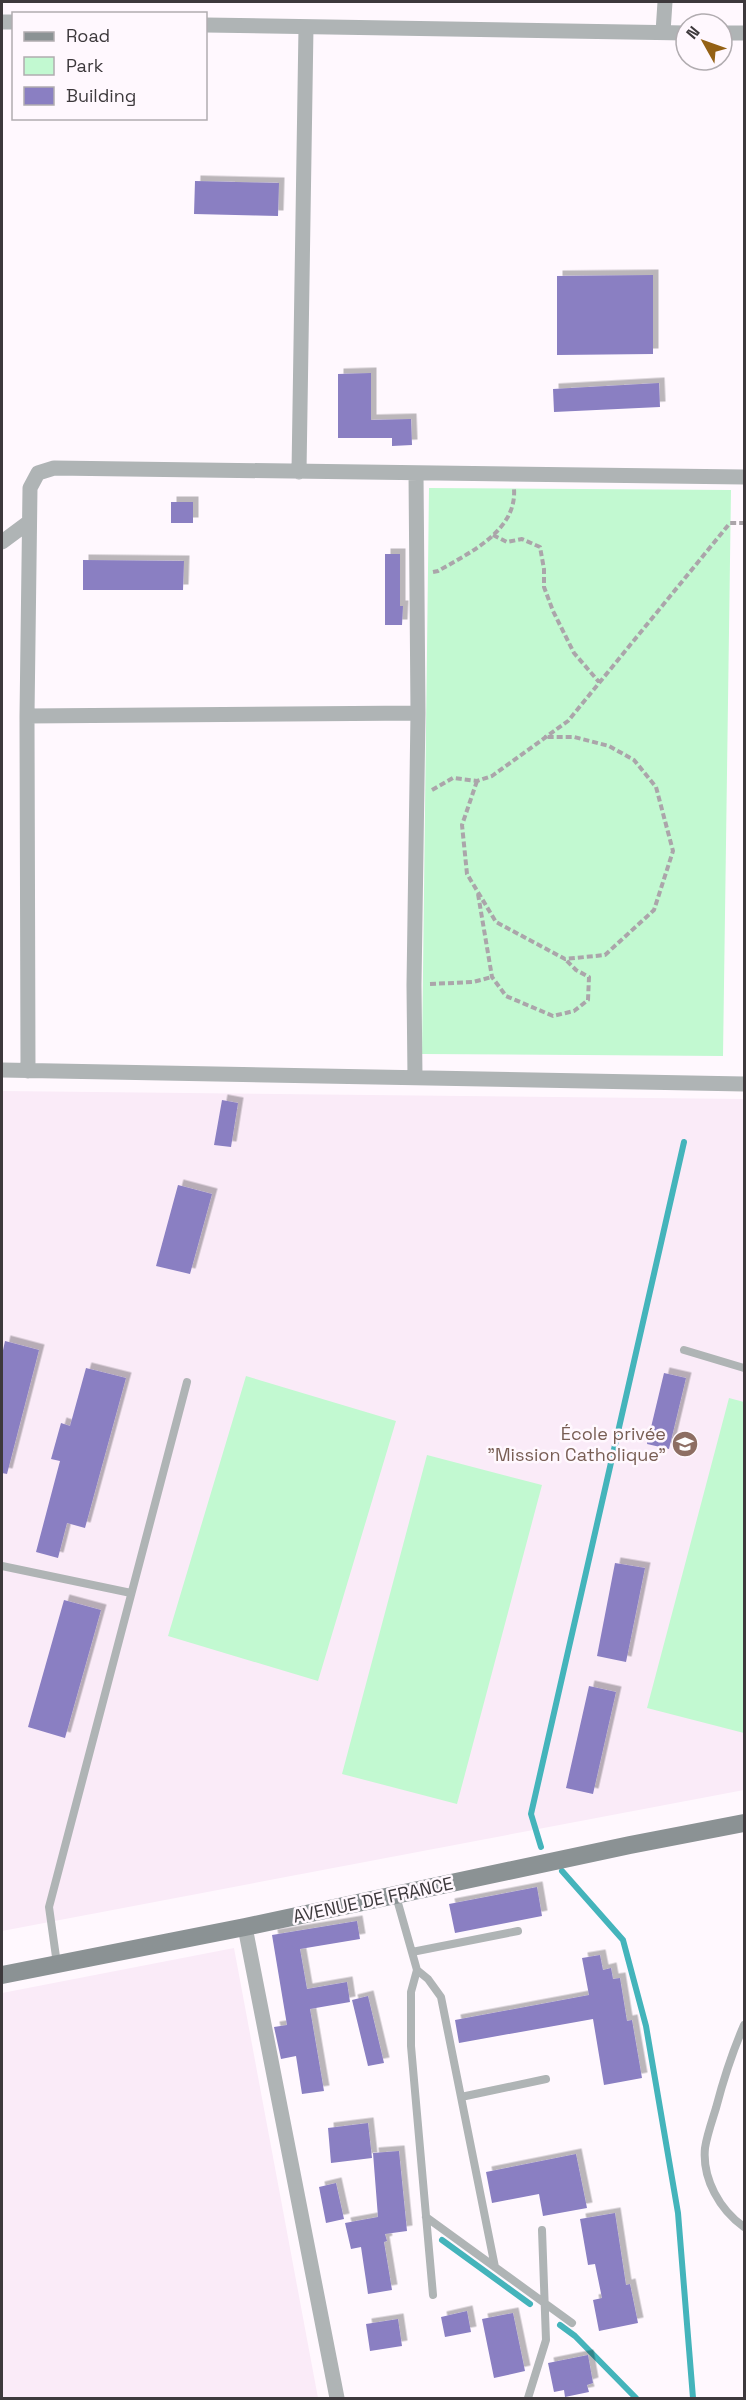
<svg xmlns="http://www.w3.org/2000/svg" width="746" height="2400" font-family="'Space Grotesk',sans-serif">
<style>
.built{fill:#faebf8}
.green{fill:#c2f9d1}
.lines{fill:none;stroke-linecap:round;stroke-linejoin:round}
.stream{stroke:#44b4bb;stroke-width:6}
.building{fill:#8a7fc2;filter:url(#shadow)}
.path{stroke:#aba5aa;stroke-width:4;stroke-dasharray:6 3;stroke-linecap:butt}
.lane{stroke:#afb4b5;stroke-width:8}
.street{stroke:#afb4b5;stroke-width:15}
.secondary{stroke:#8b9294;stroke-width:18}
.labels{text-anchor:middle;stroke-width:5;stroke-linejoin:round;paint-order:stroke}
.education-label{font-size:18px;fill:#785e54;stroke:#fff8fe;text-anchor:end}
.street-label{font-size:18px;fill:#3d393c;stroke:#fff8fe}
</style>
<defs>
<filter id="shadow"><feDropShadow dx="5.5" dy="-5.5" stdDeviation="0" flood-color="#0004"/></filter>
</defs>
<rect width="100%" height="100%" fill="#fff8fe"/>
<path class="built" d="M2,1091L744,1099V1790L2,1931Z
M234,1948L318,2398H2V1993Z"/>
<path class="green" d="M429,488L731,490L723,1056L422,1054Z
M246,1376L396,1421L318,1681L168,1636Z
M729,1398L744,1402V1733L647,1708Z
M427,1455L542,1485L457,1804L342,1774Z"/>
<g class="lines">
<path class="stream" d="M541,1847L531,1814L684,1142
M562,1871L623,1940L646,2026L678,2213L693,2398
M442,2240L530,2304
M560,2325L575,2336L636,2398"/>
</g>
<path class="building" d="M195,181L279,183L278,216L194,214Z
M653,275V354L557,355V276Z
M371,373V420L411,419L412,445L392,446V438H338V374Z
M659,383L660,407L554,412L553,389Z
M171,502H193V523H171Z
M385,554H400V606H403L402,625H385Z
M83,560L184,561L183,590H83Z
M222,1100L238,1103L231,1147L214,1145Z
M178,1185L212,1194L190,1274L156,1266Z
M5,1341L39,1350L7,1474L2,1473V1355Z
M86,1368L126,1378L85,1528L67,1523L58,1558L36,1552L60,1461L51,1459L61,1423L70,1426Z
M664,1373L686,1378L669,1449L647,1444Z
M615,1563L645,1568L626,1662L597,1656Z
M64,1600L101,1610L65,1738L28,1727Z
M589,1686L616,1692L593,1794L566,1788Z
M537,1887L542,1916L455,1933L449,1904Z
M357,1921L360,1939L300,1949L307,1989L347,1982L350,2002L310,2009L324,2091L302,2094L296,2056L281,2059L274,2027L287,2025L272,1935Z
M600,1955L603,1970L611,1968L613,1979L620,1978L627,2021L632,2020L642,2078L604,2085L593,2019L459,2043L455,2020L589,1995L582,1958Z
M368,1996L384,2063L368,2066L352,2000Z
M368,2123L372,2158L331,2163L328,2128Z
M399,2151L407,2231L385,2234L387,2241L384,2242L392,2290L368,2294L361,2247L351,2249L345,2223L378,2217L373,2153Z
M576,2154L587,2208L543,2216L539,2194L492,2203L486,2172Z
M336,2183L344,2219L326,2223L319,2187Z
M615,2213L626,2285L630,2284L638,2323L599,2331L593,2300L602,2298L595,2264L588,2265L580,2219Z
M467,2311L471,2332L445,2337L441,2317Z
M513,2313L525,2371L494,2378L482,2319Z
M398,2319L402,2346L370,2351L366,2324Z
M588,2355L593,2383L587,2385L589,2392L565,2397L564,2390L554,2392L548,2363Z"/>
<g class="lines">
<path class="path" d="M493,535L507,542L522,539L540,547L544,569V587L553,611L574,653L599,682
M433,572L438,571C469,553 517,531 514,489
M477,781L462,825L467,874L496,922L565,959L605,955L654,910L673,851L656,787L634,760L609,746L574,737H544
M432,790L453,778L477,781L492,776L568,721L730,523H744
M478,894L492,977L506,996L553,1016L574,1011L588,1000L589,977L576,970L566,960
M430,984L473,982L492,977"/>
<path class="lane" d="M684,1350L744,1368
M2,1566L131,1593
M396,1896L417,1970L411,1992V2046L433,2295
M412,1952L518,1931
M57,1964L49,1907L187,1382
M417,1970L428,1979L441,1997L495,2267
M744,2025C732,2053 724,2077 716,2108C712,2121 707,2135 705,2148C702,2179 720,2210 744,2227
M461,2097L546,2079
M426,2217L572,2323
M528,2398L546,2340L542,2230"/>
<path class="street" d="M2,22H14
M206,25L686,33
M663,32L665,2
M722,33H744
M299,472L306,27
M2,542L29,522
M27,716L418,713
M2,1070L744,1084
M28,1071L27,716L30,488L38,473L54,468L744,477
M415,1077L414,985L418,713L416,473
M245,1927L337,2398"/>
<path class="secondary" d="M2,1975L245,1927L630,1845L744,1823"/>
</g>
<defs>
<symbol id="school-disc" viewBox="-11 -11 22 22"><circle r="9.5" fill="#8d6e63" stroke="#fff8fe"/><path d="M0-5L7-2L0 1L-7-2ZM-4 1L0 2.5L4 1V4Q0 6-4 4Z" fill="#fff"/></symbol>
</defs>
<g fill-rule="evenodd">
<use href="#school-disc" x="670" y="1429" width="30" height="30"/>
</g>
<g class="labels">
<g class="education-label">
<text x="666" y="1440">École privée<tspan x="666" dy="21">"Mission Catholique"</tspan></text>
</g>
<g class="street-label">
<text transform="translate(373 1900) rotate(-12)" y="6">AVENUE DE FRANCE</text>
</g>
</g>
<rect width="746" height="2400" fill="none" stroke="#3d393c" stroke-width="6"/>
<rect x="12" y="12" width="195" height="108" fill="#fff8fe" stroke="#b1acb0" stroke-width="1.5"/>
<rect x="24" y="32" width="30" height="9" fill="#8b9294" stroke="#b1acb0" stroke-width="1.5"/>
<text x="66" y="42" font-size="18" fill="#3d393c">Road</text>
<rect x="24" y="57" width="30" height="18" fill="#c2f9d1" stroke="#b1acb0" stroke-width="1.5"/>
<text x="66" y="72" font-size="18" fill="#3d393c">Park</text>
<rect x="24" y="87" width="30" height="18" fill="#8a7fc2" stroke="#b1acb0" stroke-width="1.5"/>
<text x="66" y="102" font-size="18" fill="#3d393c">Building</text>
<g transform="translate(704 42) rotate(310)"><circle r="28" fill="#fff8fe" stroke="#b1acb0" stroke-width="1.5"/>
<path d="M0-4.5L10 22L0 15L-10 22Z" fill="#946115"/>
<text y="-9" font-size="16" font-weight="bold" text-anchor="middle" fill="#3d393c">N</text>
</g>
</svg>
